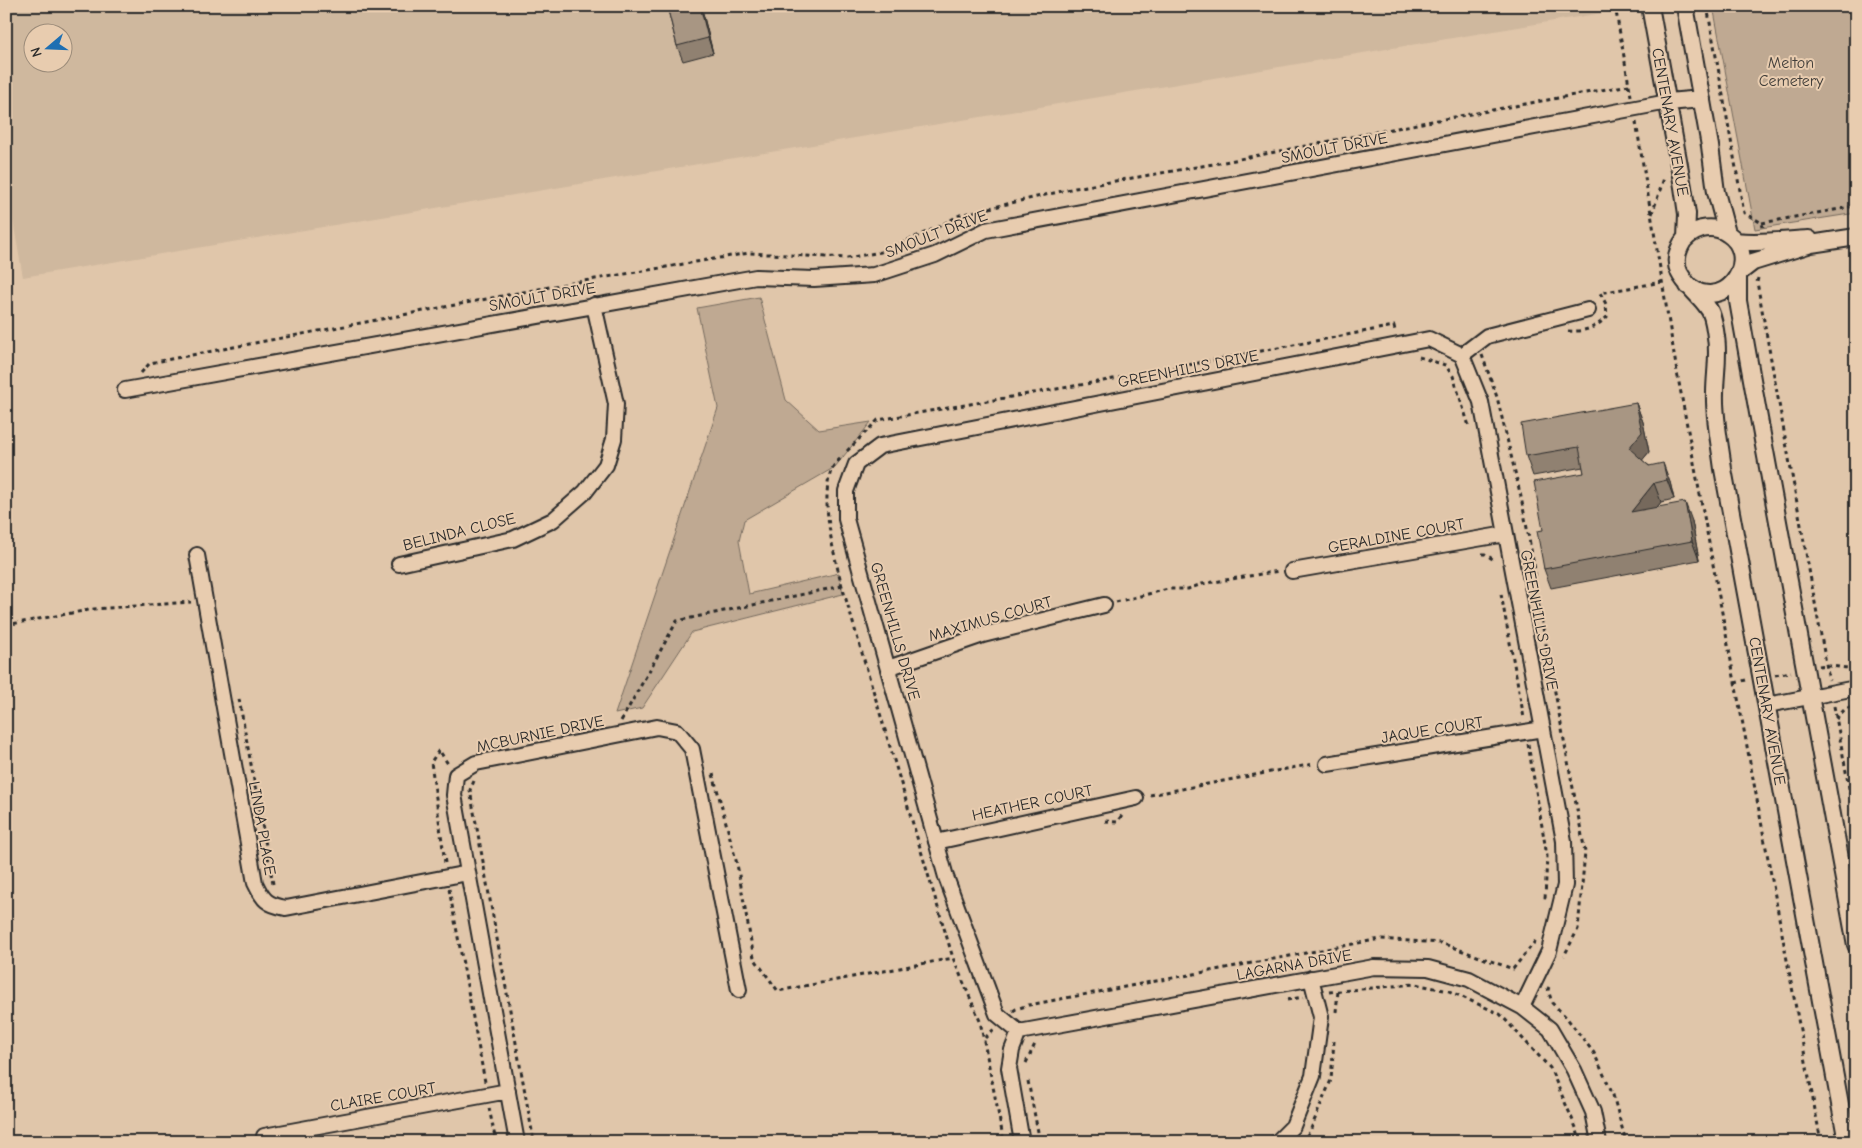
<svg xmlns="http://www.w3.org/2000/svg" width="1862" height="1148" font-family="'Comic Neue',sans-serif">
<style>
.built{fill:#cfb89e;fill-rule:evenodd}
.green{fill:#bfa992;stroke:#756a5e}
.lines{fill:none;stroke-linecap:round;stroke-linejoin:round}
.minor-casing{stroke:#2b2b2b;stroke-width:18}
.tertiary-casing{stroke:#2b2b2b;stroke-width:20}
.path{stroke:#2b2b2b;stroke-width:3;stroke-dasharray:4 4;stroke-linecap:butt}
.minor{stroke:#e8ccaf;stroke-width:14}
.tertiary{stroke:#e8ccaf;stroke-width:16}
.wall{fill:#908171;stroke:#2b2b2b}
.shaded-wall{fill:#76695c;stroke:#2b2b2b}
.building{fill:#a89683;stroke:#2b2b2b}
.labels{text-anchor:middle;stroke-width:4;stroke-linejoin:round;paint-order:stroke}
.park-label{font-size:16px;fill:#413e3a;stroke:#e8ccaf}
.street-label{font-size:16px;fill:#2b2b2b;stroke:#e8ccaf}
</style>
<rect width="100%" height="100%" fill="#e0c6aa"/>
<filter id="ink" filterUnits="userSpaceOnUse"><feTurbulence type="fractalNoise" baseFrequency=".02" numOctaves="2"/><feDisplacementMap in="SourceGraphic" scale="10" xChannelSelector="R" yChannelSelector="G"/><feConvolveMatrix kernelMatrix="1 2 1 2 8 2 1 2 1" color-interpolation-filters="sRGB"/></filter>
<g filter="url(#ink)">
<path class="built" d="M6,6H1626V9L23,277L6,181ZM32,32H62V62H32Z"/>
<path class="green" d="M1713,6H1856V213L1755,229Z
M759,297L786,400L819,430L871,422L835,467L744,520L739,541L749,594L839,573L843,594L692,632L642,708L615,714L718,408L697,308Z"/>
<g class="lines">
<defs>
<path id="minor" d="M1462,355L1487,336L1588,310
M125,390L756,277L814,279L874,275L935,255L986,230L1668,102
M197,555L255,883C263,900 267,905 286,908L468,873
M399,564L513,539L553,520L585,492L606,465L614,439L616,404L594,305
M1292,571L1506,534
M888,668L983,635L1104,605
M1767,705L1856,688
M1327,764L1543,729
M936,842L1136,798
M1019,1032L997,1014L946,877L846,519V491L856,464L880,446L1429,339L1462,355L1481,402L1564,841L1565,885L1549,951L1522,1007
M264,1136L508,1091
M517,1142L454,795L456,775L476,763L657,727L677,731L692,749L739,990
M1022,1142L1009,1068L1012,1050L1019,1032L1374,967L1428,968L1469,979L1522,1007L1550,1029L1574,1070L1593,1112L1599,1142
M1277,1142L1293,1126L1313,1076L1321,1017L1311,978"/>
<path id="tertiary" d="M1650,6L1683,187L1687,214L1686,238
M1685,6L1710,146L1716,192L1727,233
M1668,102L1702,99
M1736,241C1760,244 1785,240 1809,239
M1740,272L1753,262L1811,244L1856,237
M1738,277V301L1758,413L1856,945
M1688,286C1693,288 1697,292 1702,293C1736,301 1757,253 1728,234C1721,229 1711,227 1702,229C1692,232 1684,237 1680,247C1667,275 1695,288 1708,308C1713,314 1715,329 1716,337C1719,355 1715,375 1715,393C1714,418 1720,444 1723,469L1847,1142"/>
</defs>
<use href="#minor" class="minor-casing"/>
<use href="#tertiary" class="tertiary-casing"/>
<path class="path" d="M1615,6L1631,96
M1707,6L1744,213L1762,223L1763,227
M1636,122L1677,372L1821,1142
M1652,214L1664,178
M1762,223L1856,206
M1758,278L1757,282L1829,680
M1568,331C1585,332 1595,328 1607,317L1606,304L1600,293L1662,282
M1482,355L1497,397L1521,497L1535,570L1536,591L1585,852L1578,929L1564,956
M1419,357L1445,365L1453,376L1469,426
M141,373L150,363L560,285L749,253L847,258L881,252L936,228L960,215L1075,188L1219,163L1427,122L1629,85
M847,451L878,420L1103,381L1394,326L1395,331
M1482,554H1485L1494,560
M842,586C834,554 820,502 831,471C833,465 839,460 843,456
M1501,594L1524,718
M1116,602L1168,589H1188L1202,584L1279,571
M6,625L94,609L191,602
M1819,666C1832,664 1843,670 1856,667
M1775,675L1791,672
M1735,683L1746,680
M239,699L273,884
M1834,706L1856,826
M1836,719L1846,708L1856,707
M621,721L677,621L842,586L953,958L980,1021L1004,1142
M1528,744L1547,856L1545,899
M713,774L737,864L754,958L778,991L953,958
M474,781L470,790L534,1142
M1150,795L1313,764
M1105,821L1117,822L1122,815
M445,863L431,762L439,750L448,764
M449,889L485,1082
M1549,987L1548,989L1552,1003L1566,1017L1594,1053L1613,1095L1626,1142
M1329,992L1415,984L1449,991L1500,1014L1550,1068L1577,1130L1580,1142
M1287,1000L1303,997
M1013,1011L1016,1009L1029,1005L1380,939L1441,943L1513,969L1537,939
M1336,1012L1338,991
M985,1038L994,1029
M1026,1063L1035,1044
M1028,1081L1040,1142
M489,1108L496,1142
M1223,1142L1228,1135L1232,1142
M1302,1142L1310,1131L1331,1080L1334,1041"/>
<use href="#minor" class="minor"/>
<use href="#tertiary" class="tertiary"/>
</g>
<path class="wall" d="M667,6H701L713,53L683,61L677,46Z
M1636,403L1643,422L1649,452L1642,460L1670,482L1674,499L1661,502L1657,507L1692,521L1699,560L1551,588L1544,569L1543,530L1584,473L1583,467L1533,476L1526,456Z"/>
<path class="shaded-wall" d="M700,6H701L702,9L713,53L708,38Z
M1636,403L1643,422L1649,452L1636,468L1629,448Z
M1663,463L1670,482L1674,499L1667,480Z
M1654,483L1661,502L1638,532L1631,512Z
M1685,502L1692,521L1699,560L1692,541Z"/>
<path class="building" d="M667,6H700L708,38L677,46Z
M1636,403L1642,432L1629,448L1649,466L1663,463L1667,480L1654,483L1631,512L1685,502L1692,541L1544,569L1537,531L1543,530L1534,482L1584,473L1579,447L1526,456L1521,424Z"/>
</g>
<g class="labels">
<g class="park-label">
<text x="1791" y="68">Melton<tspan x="1791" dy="18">Cemetery</tspan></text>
</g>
<g class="street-label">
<text transform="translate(1671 122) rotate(80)" y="6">CENTENARY AVENUE</text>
<text transform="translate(1334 147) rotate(-11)" y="6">SMOULT DRIVE</text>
<text transform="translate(936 233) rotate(-21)" y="6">SMOULT DRIVE</text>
<text transform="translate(542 296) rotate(-10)" y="6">SMOULT DRIVE</text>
<text transform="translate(1188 368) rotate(-11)" y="6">GREENHILLS DRIVE</text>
<text transform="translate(459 531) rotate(-14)" y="6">BELINDA CLOSE</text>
<text transform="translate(1396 535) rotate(-10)" y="6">GERALDINE COURT</text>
<text transform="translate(990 618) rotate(-16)" y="6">MAXIMUS COURT</text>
<text transform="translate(1540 620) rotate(79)" y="6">GREENHILLS DRIVE</text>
<text transform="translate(896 631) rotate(74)" y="6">GREENHILLS DRIVE</text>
<text transform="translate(1768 711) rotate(80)" y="6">CENTENARY AVENUE</text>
<text transform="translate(1432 729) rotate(-9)" y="6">JAQUE COURT</text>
<text transform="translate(540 733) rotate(-12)" y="6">MCBURNIE DRIVE</text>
<text transform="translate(1032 802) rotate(-12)" y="6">HEATHER COURT</text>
<text transform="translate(263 828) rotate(80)" y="6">LINDA PLACE</text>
<text transform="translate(1294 964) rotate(-10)" y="6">LAGARNA DRIVE</text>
<text transform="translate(383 1096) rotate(-10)" y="6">CLAIRE COURT</text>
</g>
</g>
<rect width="1862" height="1148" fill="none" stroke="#e8ccaf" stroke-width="25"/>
<rect x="12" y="12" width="1837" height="1123" fill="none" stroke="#2b2b2b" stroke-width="2" filter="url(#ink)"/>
<g transform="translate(48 48) rotate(251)"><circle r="24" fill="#e8ccaf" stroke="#9c8c7a"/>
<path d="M0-4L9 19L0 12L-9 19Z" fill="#1f6fb2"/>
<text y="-8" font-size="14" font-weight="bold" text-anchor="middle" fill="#2b2b2b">N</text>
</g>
</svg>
